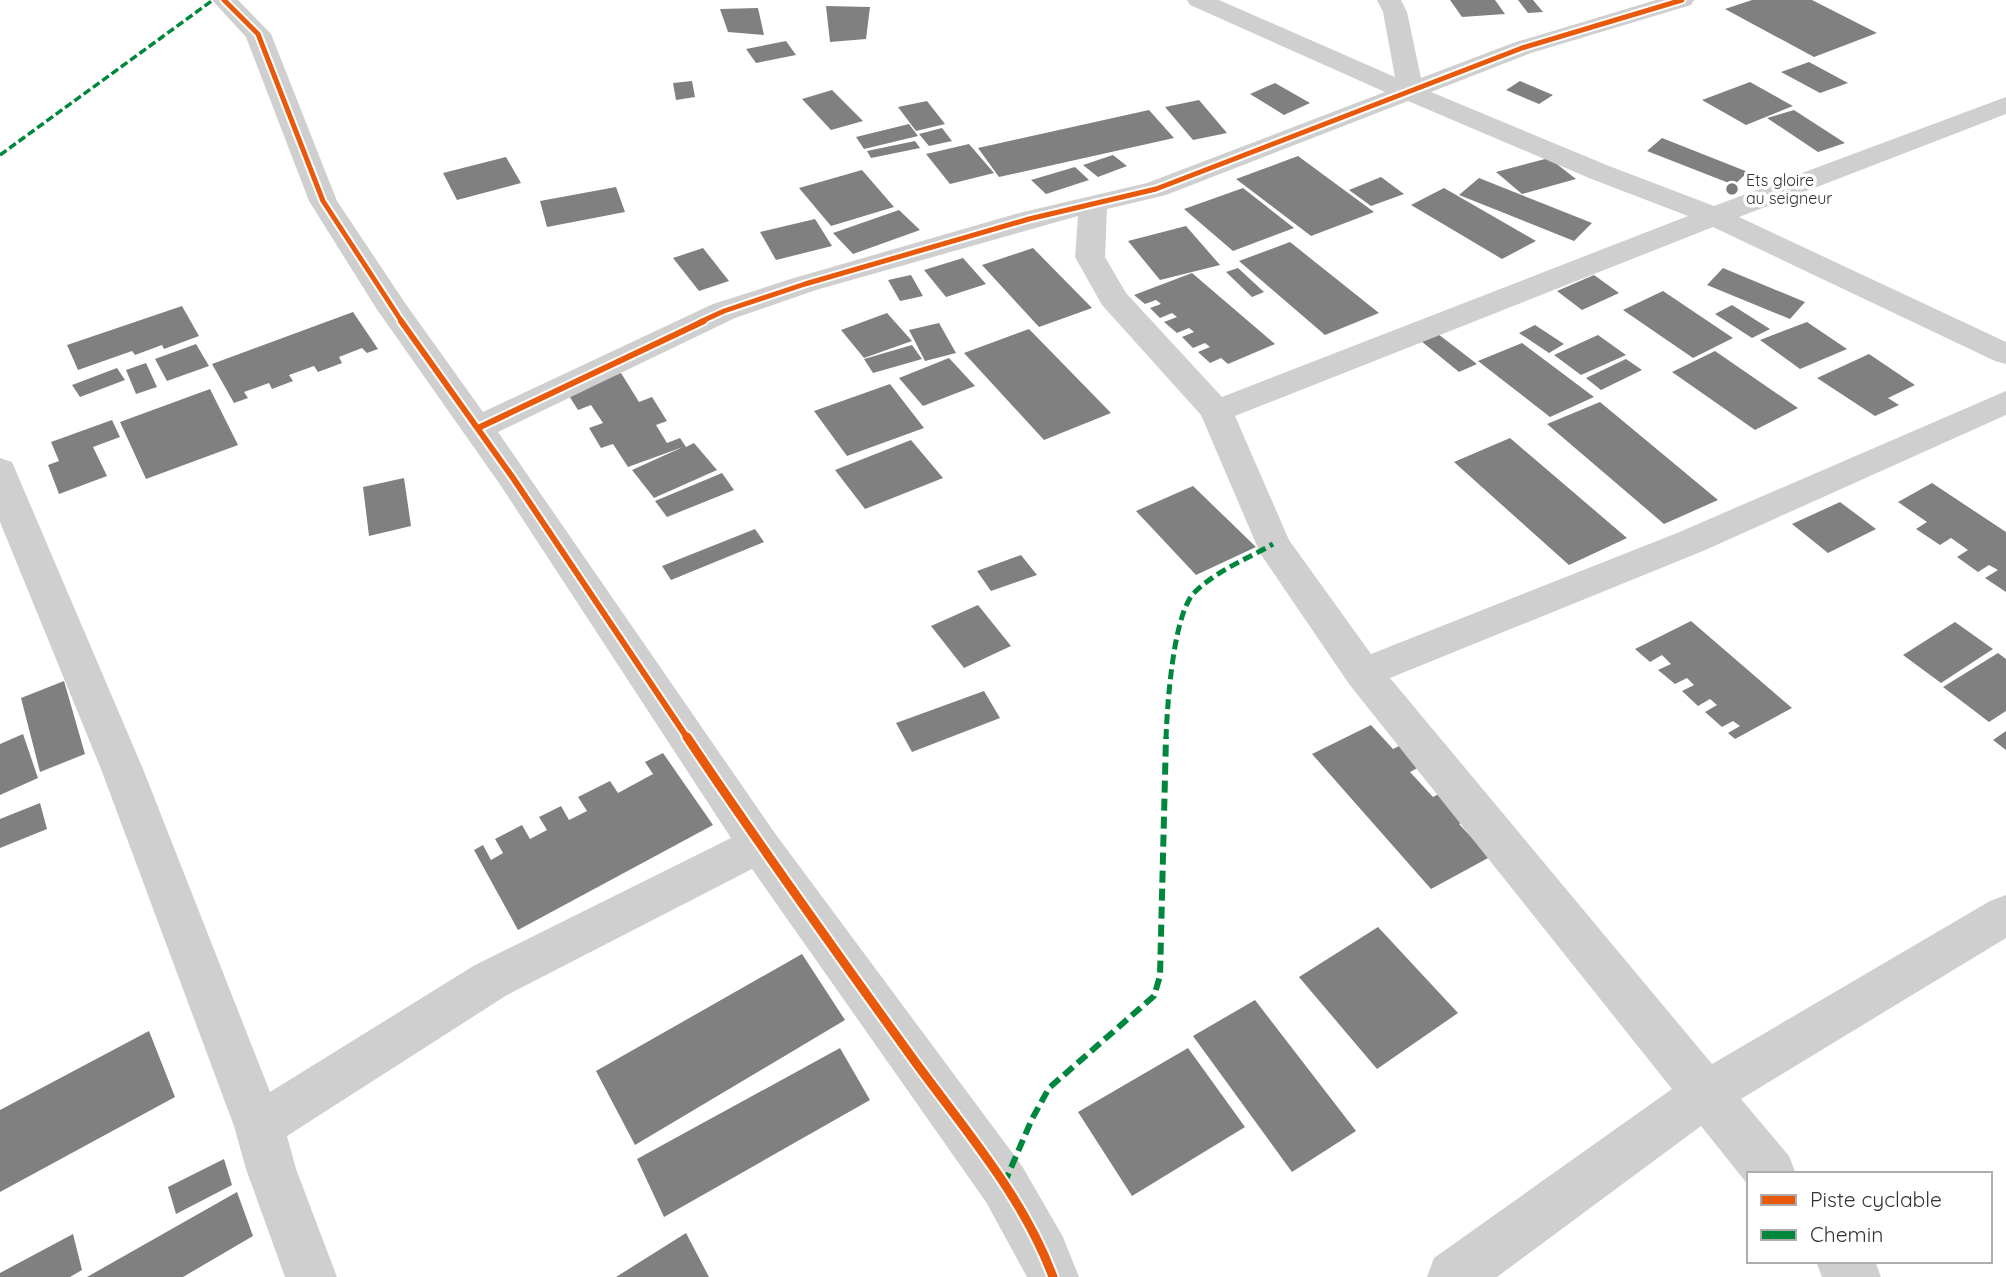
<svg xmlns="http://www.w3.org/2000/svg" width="2006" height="1277" font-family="Quicksand,sans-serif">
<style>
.building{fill:#808080}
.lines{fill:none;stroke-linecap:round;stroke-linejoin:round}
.street{fill:#cfcfcf;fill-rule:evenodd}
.quiet-far2{stroke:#00873e;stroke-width:3.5;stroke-dasharray:8 3.5;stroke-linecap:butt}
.quiet-far1{stroke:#00873e;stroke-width:5;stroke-dasharray:10 5;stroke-linecap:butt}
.quiet{stroke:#00873e;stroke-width:6;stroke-dasharray:12 6;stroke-linecap:butt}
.cycleway-far2-casing{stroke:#fff;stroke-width:9}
.cycleway-far1-casing{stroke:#fff;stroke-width:10}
.cycleway-casing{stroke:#fff;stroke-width:13}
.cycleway-far2{stroke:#e8590c;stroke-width:5}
.cycleway-far1{stroke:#e8590c;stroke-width:6}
.cycleway{stroke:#e8590c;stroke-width:9}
.poi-dot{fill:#7a7a7a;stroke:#fff;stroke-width:2.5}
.labels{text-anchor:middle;stroke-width:7;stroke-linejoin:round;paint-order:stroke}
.far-poi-label{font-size:16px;fill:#323232;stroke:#fff;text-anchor:start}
</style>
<rect width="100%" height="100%" fill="#fff"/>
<path class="building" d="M1450,0H1495L1505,14L1462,17Z
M1518,0H1533L1543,12L1528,13Z
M1752,0H1812L1877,33L1814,57L1725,9Z
M826,6L870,7L866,39L830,42Z
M758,8L764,35L728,32L720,9Z
M786,41L796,55L756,63L746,49Z
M1809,62L1848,83L1820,93L1781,72Z
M692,81L695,97L676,100L673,83Z
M1520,81L1553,95L1539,104L1506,90Z
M1750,82L1793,106L1746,125L1702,100Z
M1275,83L1310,103L1284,115L1250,94Z
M832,90L863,121L831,130L802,99Z
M1199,100L1227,133L1193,140L1165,107Z
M927,101L945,124L916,131L898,107Z
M1149,110L1174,138L999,177L978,148Z
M1794,110L1845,143L1818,152L1767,118Z
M909,124L918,136L864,149L856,137Z
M942,128L952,141L929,146L919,134Z
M1662,138L1748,172L1734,185L1647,151Z
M915,141L920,148L871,158L867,151Z
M969,144L994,173L950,184L926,154Z
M1113,155L1127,166L1098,177L1083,165Z
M1298,156L1374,212L1311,236L1236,179Z
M506,157L521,183L457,200L443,173Z
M1549,158L1576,179L1522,194L1496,172Z
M1075,167L1089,180L1046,194L1031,180Z
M862,170L894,207L831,226L799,188Z
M1381,177L1404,194L1371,206L1349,190Z
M1479,178L1592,223L1574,241L1459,195Z
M616,187L625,212L547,227L540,201Z
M1243,188L1294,228L1233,251L1184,209Z
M1444,188L1536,241L1502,259L1411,205Z
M899,210L920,230L853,254L833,233Z
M815,219L832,246L776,260L760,232Z
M1186,226L1220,265L1160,280L1128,241Z
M1290,242L1379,313L1325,335L1239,261Z
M703,248L729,281L699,291L673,258Z
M1033,248L1092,308L1039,327L982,265Z
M963,258L986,284L946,297L924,270Z
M1238,268L1264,292L1252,297L1226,272Z
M1723,268L1805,302L1790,319L1707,285Z
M1192,273L1275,344L1228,364L1221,358L1210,363L1198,352L1210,347L1205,343L1193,348L1182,337L1194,332L1189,328L1177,333L1164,322L1177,317L1172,313L1160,318L1150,308L1161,304L1156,300L1145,304L1134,295Z
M911,275L923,296L900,301L888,280Z
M1594,275L1619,293L1582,310L1557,291Z
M1663,291L1733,338L1693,358L1623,310Z
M1732,305L1770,329L1752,338L1715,314Z
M182,306L199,336L164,349L162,345L135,355L132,351L78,370L67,345Z
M353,312L378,349L367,353L362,348L339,357L342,363L318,372L314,366L289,375L293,381L272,389L269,383L244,392L248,398L234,403L212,364Z
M887,313L912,341L864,358L841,330Z
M1807,322L1847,349L1800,369L1760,340Z
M939,323L956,353L925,361L909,330Z
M1535,325L1564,344L1549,353L1519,333Z
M1029,329L1111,413L1044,440L964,353Z
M1438,334L1477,364L1459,372L1421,341Z
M1598,335L1626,355L1581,375L1554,355Z
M1522,343L1594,397L1550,417L1478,361Z
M196,344L209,366L167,381L155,359Z
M912,345L922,359L873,373L864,359Z
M1715,351L1798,408L1755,430L1672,372Z
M1869,354L1915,385L1888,398L1899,405L1875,416L1817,378Z
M949,358L975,386L923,406L899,378Z
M1626,359L1642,370L1601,390L1586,378Z
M146,363L157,387L136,394L126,370Z
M117,368L125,380L80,397L72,385Z
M621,373L639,402L652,397L667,421L656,425L667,443L680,438L686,447L694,443L717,470L654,498L632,470L683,447L628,467L613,444L601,448L589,428L603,423L591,405L578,410L566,391Z
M890,384L924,428L847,456L814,411Z
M210,389L238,445L146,479L120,422Z
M1600,402L1718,500L1664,524L1547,424Z
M112,420L120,437L93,447L107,476L59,494L48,465L59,461L51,442Z
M1510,438L1627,538L1569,565L1454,462Z
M911,440L943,478L865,509L835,470Z
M722,473L734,490L667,517L655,501Z
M404,478L411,526L369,536L363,487Z
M1932,483L2006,532V592L1985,578L1998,570L1989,565L1978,572L1957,557L1968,550L1951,538L1940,545L1916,529L1927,522L1898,502Z
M1193,486L1256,547L1196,575L1136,511Z
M1840,502L1876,529L1828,553L1792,524Z
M755,529L764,542L671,580L662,566Z
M1021,555L1037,575L991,591L977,571Z
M978,605L1011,646L964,668L931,626Z
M1691,621L1792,708L1735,739L1728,733L1740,726L1733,721L1722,727L1705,712L1717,705L1710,699L1698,706L1682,691L1694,685L1687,678L1675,684L1658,670L1671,664L1662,655L1650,662L1635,649Z
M1955,622L1993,649L1941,683L1903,655Z
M1998,653L2006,659V711L1989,722L1943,687Z
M64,681L85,754L40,772L21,698Z
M984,691L1000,718L912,752L896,723Z
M1371,725L1393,749L1405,743L1425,764L1410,772L1433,797L1448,789L1474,816L1459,824L1490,857L1431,889L1312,754Z
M2006,731V750L1993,740Z
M23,734L38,778L0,795V744Z
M663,753L713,825L518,930L474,850L483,845L491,860L503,853L495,839L522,825L530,839L547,830L539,817L561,806L569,820L587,811L578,797L610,781L618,793L653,774L645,762Z
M40,803L47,829L0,848V819Z
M1378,927L1458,1013L1377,1069L1299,977Z
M802,954L845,1020L635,1145L596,1071Z
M1255,1000L1356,1131L1292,1172L1193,1036Z
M149,1031L175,1097L0,1192V1110Z
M840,1048L870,1100L664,1217L637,1159Z
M1188,1048L1245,1127L1132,1196L1078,1112Z
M224,1159L232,1185L176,1214L168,1187Z
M237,1192L253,1236L183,1277H87Z
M686,1233L709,1277H616Z
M73,1234L82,1270L70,1277H0V1273Z"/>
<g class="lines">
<path class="street" d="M212,0H238L271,34L337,201L405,303L483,412L713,304L794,278L1019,213L1147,183L1385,92L1190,5L1187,0H1219L1395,77L1383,12L1377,0H1401L1407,12L1421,78L1513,43L1656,0H1694L1691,5L1531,53L1431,92L1609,166L1714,206L2006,97V114L1739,217L2006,342V364L1995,361L1713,227L1235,416L1289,540L1371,654L1677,533L2006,391V415L1703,551L1390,678L1712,1064L1990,901L2006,895V938L1741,1099L1789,1156L1796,1174H1749V1186L1701,1126L1497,1277H1427L1434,1258L1672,1089L1349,684L1260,553L1201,415L1102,305L1075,257L1078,216L816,290L735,318L498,432L774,832L1022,1166L1063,1237L1079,1277H1027L986,1202L752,869L507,995L287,1136L296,1169L337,1277H285L246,1169L234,1126L101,769L0,522V458L12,462L143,769L270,1092L475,965L731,838L501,486L376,308L309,201L246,37ZM1408,101L1589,178L1688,216L1222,397L1126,293L1105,257L1107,209L1166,195Z
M1816,1261H1875L1881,1277H1822Z"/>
<path class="quiet-far2" d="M0,155L213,0"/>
<path class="quiet-far1" d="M1166,739C1167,708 1173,612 1195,592C1216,571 1247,559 1273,544"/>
<path class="quiet" d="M1004,1184L1032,1119L1049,1088L1154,996L1160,976L1166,737"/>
<defs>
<path id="cycleway-far2" d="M224,0L258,34L323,201L402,322
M700,322L724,311L805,284L1029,219L1156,189L1522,48L1682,0"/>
<path id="cycleway-far1" d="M401,321L513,478L688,739
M478,428L704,321"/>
<path id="cycleway" d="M687,737C761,848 838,955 916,1063C965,1130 1024,1198 1053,1277"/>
</defs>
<use href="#cycleway-far2" class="cycleway-far2-casing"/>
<use href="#cycleway-far1" class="cycleway-far1-casing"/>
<use href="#cycleway" class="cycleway-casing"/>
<use href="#cycleway-far2" class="cycleway-far2"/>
<use href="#cycleway-far1" class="cycleway-far1"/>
<use href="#cycleway" class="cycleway"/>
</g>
<circle class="poi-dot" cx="1732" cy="189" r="7"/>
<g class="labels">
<g class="far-poi-label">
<text x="1746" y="186">Ets gloire<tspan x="1746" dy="18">au seigneur</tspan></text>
</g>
</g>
<rect x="1747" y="1172" width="245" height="91" fill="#ffffff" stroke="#adadad" stroke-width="2"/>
<rect x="1761" y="1195" width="35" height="10" fill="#e8590c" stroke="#adadad" stroke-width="2"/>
<text x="1810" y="1207" font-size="21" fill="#323232">Piste cyclable</text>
<rect x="1761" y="1230" width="35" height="10" fill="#00873e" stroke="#adadad" stroke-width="2"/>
<text x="1810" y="1242" font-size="21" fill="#323232">Chemin</text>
</svg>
